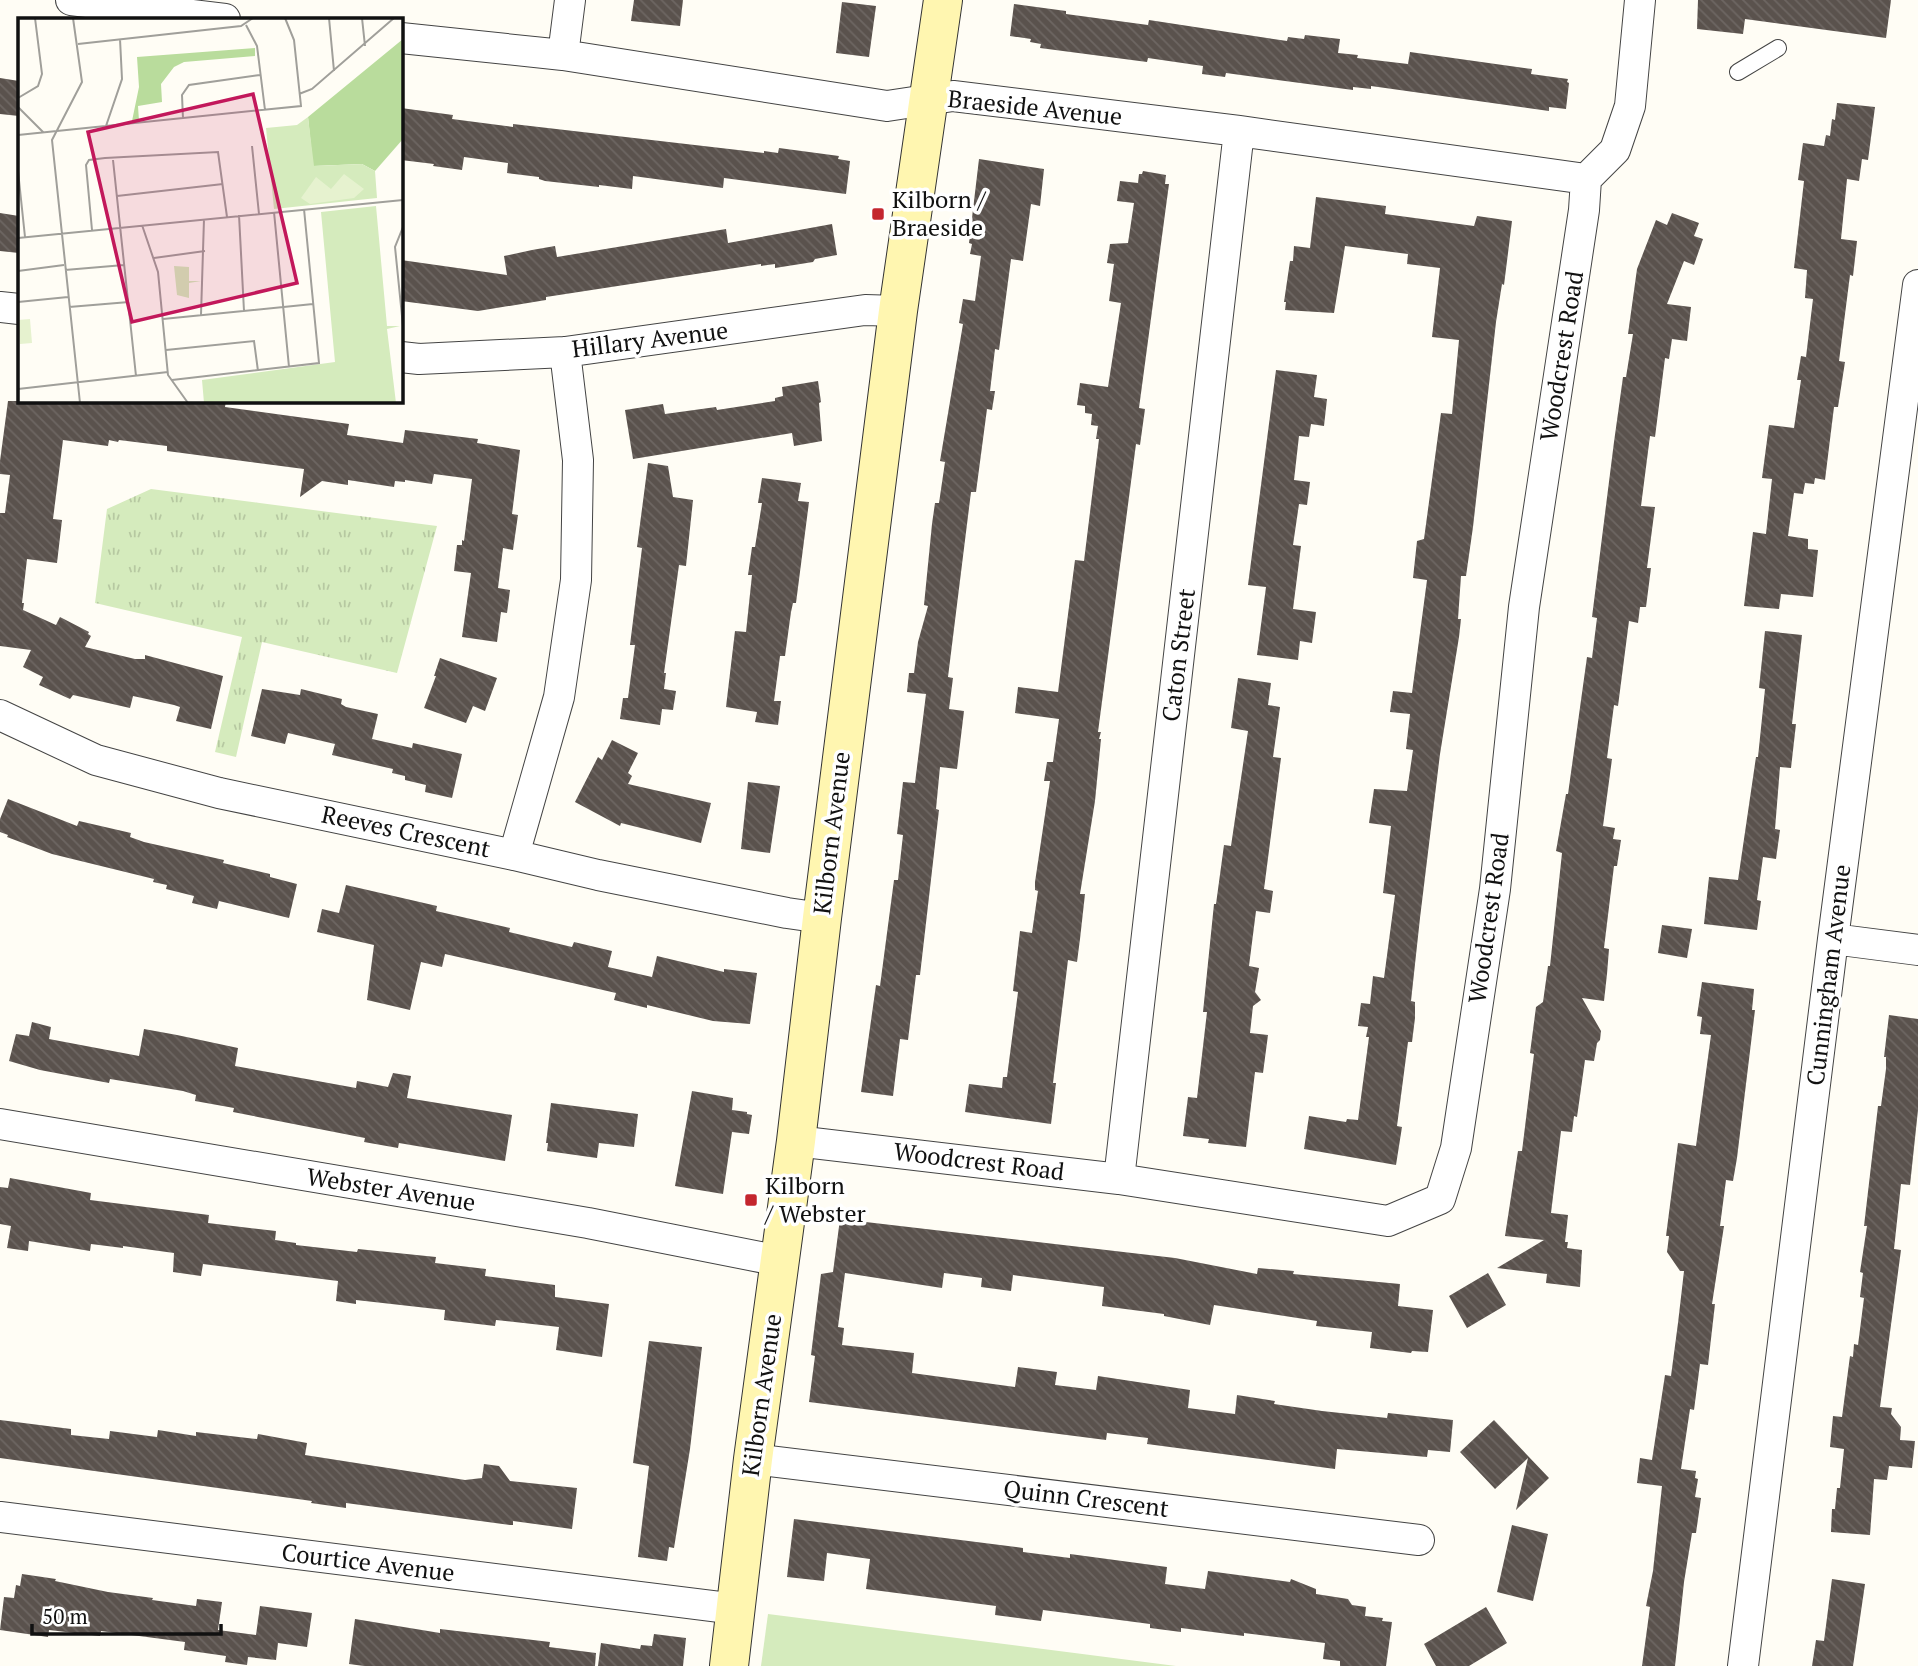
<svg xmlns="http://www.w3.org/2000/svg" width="1918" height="1666" font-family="'PT Serif',serif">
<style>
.grass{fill:url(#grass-tufts)}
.park{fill:#d5ebbd}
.building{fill:url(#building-back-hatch)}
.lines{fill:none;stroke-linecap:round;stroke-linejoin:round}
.lane-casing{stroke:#444;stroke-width:18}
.street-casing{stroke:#444;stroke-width:32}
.secondary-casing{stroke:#333;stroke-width:40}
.lane{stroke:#fff;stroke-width:16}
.street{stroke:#fff;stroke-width:30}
.secondary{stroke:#fff6b0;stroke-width:38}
.poi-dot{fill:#c4262e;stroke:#fff;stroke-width:2.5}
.labels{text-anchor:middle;stroke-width:7;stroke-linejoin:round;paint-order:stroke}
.street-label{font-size:24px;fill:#111;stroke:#fff}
.poi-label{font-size:24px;fill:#111;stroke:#fff;text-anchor:start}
.inset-road{fill:none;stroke:#a09f9a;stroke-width:2}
.view{fill:#c2185b;fill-opacity:0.15;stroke:#c2185b;stroke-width:3.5}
.inset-edge{fill:none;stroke:#111;stroke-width:3.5}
</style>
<defs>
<pattern id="grass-tufts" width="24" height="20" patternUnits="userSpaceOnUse" patternTransform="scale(1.75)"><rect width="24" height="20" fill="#d5ebbd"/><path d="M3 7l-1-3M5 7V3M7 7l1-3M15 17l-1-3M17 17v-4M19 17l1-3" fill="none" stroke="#b6c8a1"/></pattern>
<pattern id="building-back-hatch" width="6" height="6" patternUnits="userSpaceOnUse" patternTransform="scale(1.75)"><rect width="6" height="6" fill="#5a524d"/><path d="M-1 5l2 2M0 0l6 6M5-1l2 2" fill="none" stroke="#6d6662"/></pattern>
</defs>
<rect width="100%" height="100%" fill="#fffdf5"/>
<path class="grass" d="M151,489L437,526L397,673L262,642L236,757L215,752L242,637L95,603L107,509Z"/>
<path class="park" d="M768,1614L1176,1666H761Z"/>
<path class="building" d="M634,0H683L680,26L631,21Z
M1698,0H1891L1886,38L1745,19L1743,34L1697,29Z
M842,2L876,6L869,57L836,53Z
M1014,4L1066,11V14L1148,25L1149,20L1287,41L1288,37L1304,39L1305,35L1340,39L1338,53L1358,55L1357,58L1408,64L1410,52L1532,69L1531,74L1568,79L1567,82L1569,83L1566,109L1549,107V111L1371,86V89L1353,87V90L1226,73L1225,77L1202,74L1203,66L1148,58L1147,62L1040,48L1041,44L1030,42L1031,39L1010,36Z
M0,78L19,81V116L0,114Z
M1837,103L1875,107L1868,160L1862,159L1859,181L1847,179L1841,239L1857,241L1853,276L1850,275L1839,361L1845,362L1838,407H1834L1825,480L1815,478L1814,484L1805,483L1803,494L1794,493L1788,536L1808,539V549L1818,550L1813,597L1781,594L1779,609L1744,606L1753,532L1766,534L1772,479L1762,478L1769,425L1794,428L1801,380H1797L1801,356L1806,357L1813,299L1805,298L1807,270L1794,268L1804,181L1798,180L1803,143L1824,146L1826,135L1830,136L1832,119L1835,120Z
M401,108L453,115L452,119L513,127V124L764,153V151L778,153L779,148L839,156L838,159L850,161L846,194L724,178L723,188L633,176L632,189L599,185V187L545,181L539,179V177L507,173L508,163L464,157L462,170L433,166L434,164L401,160Z
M979,159L1044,169L1040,206L1031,204L1023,261L1011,259L999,350L995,349L990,391H995L992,410L987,409L976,492H971L948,677L953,678L949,709L964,711L957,769L940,767L936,809L939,810L920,975H916L908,1040L900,1039L893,1096L861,1092L876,985L880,986L894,880H898L903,835L897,834L903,782L915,783L926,694L907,692L909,673H914L918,642L928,606L924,605L932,524L935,503H939L945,462L940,461L963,324L959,323L963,299L975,301L981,256L970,254L972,244L969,243Z
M1143,171L1166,175L1165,184H1169L1139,408L1145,409L1140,445L1136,444L1098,732H1101L1099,739H1101L1095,801L1080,894H1085L1080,939L1077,962L1068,960L1053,1083H1056L1051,1124L965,1112L969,1084L1002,1088L1003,1077H1007L1018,992L1013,991L1020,931L1032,933L1038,891L1035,890V882L1050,781H1044L1047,762H1053L1059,719L1015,713L1018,687L1058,692L1075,560L1084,561L1099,439H1096L1098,426L1091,425L1092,414L1085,413V406L1077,405L1080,383L1108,387L1121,303L1109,301L1114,264L1107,263L1110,244L1128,243L1134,203L1117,201L1120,181L1138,183L1139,174H1142Z
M1316,197L1386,206L1385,214L1474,226L1477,216L1512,221L1504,285L1502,284L1496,322L1473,527L1466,576H1461L1458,619H1461L1459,637L1440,754L1420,918L1411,1001L1415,1002V1018L1412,1042H1408L1397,1126L1402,1127L1396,1165L1304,1149L1309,1116L1346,1122L1347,1119L1358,1120L1369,1037H1366L1368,1027L1358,1026L1361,1003L1370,1004L1373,976L1384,978L1395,895L1383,893L1391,826L1369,823L1374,789L1407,791L1413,750L1406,749L1410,714L1390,712L1393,691L1412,693L1427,580L1413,578L1417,541L1424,539L1441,413L1452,414L1459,340L1432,337L1440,268L1407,264L1408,254L1345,246L1334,313L1285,310L1286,302H1284L1290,261H1293L1294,246L1310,248Z
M0,213L19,216V253L0,251Z
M1672,213L1699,223L1694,236L1703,239L1694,265L1684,261L1667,304L1691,307L1687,341L1672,339L1669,359L1665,358L1655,437L1650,436L1641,506L1655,507L1647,568H1651L1646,607H1640L1638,623L1629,621L1618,706L1614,705L1607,758L1612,759L1603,826L1615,828L1613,839L1621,840L1617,866H1614L1604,948L1609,949L1607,974L1604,1001L1582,998L1601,1031L1600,1040L1597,1043L1594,1061L1585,1060L1577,1117L1574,1116L1572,1132L1561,1131L1551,1213L1568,1215L1565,1242H1568L1567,1248L1582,1250L1580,1287L1546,1283L1547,1274L1497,1268L1544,1240L1505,1236L1518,1151H1522L1534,1054L1530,1053L1536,1007L1543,1002L1548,966H1550L1562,853L1556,851L1566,794H1568L1587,657L1592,658L1597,618L1592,617L1614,442L1623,377H1626L1633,334H1628L1637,269L1656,220L1667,225Z
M832,224L837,255L815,259L813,262L775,268V264L761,266V264L546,297V300L478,311L401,301V260L507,275L504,256L532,250L555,246L557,257L726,229L728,243Z
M1276,370L1317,375L1314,397L1327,399L1324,426L1311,424L1309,437L1299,436L1294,480L1310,482L1307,505L1299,504L1293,545L1301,546L1293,609L1316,612L1312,643L1300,641L1298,660L1257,655L1266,587L1248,585Z
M818,381L821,402L819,403L822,441L794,446L792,433L633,459L625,410L663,404L665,414L716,407L717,410L775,401V398L783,396L782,387Z
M8,401H226L225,407L349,424L347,435L403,443L405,430L478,439L477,443L520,450L512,514L518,515L513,550L503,548L498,588L510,590L507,613L501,612L497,642L462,637L471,573L454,571L457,545H462V540L464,541L472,479L434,474L432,484L405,480V482L395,481L394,487L348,480V485L322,481L300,497L304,469L167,451V446L119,440L118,442L109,440L108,446L63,440L53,519L62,520L57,563L27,559L22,603H24L23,610L56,625L60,617L89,632L88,634L91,636L85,647L135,659H145V655L223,676L211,729L176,721L180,707L174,705L133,696L130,708L73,695L70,699L39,685L43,677L23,667L31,650L0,646V513H5L10,475L0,474V461Z
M648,463L668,466L673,497L693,500L686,566L679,565L664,673H666L664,689L676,691L673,710L662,709L660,725L620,719L623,698H628L635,645H630L642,548L637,547Z
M762,478L801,483L798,501L809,502L796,603H793L791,612L785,656H780L774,701H781L778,725L755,722L757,712L726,707L735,631L746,632L752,575H748L752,547H755L762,503H758Z
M1765,631L1802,635L1792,724H1796L1791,768L1780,767L1775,829L1780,830L1776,859L1763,857L1757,900L1761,901L1757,930L1704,924L1709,877L1738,880L1756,757H1758L1765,689L1759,688Z
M440,658L497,678L485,711L473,706L466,723L424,708L436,676H434Z
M1238,678L1271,683L1268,705L1280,707L1273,757L1281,758L1264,889L1273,891L1270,913L1256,911L1249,966L1259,968L1255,992L1261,1000L1253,1006L1250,1033L1268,1035L1263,1073L1255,1072L1246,1147L1208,1143L1209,1139L1183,1136L1188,1097L1197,1098L1207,1012H1203L1214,904H1216L1224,845L1231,846L1248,731L1231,728Z
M262,689L300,695L301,689L342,699L341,704L346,707L378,714L372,739L412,748L413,743L462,754L452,798L425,792L426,785L405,780V776L392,773L393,769L332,755L335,744L288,733L285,744L251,736Z
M612,740L638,753L628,773L632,776L628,784L711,803L701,843L621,823L620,826L575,802L598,757L602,760Z
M748,782L780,786L770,853L741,849Z
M8,799L77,826L79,821L131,833L130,837L144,842L224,860L223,863L270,874V877L297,884L289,918L219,901L217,909L192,903L194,896L166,889L167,885L153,882L154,879L52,854L7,837L8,835L0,832V819Z
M346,885L437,906L436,911L510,928L509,932L572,947L574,942L612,951L608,967L652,977L657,956L724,972V969L757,973L750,1024L713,1021L647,1005V1008L614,1000L616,993L445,954L442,967L421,962L410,1010L367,1000L374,945L317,932L322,909L339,913Z
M1662,925L1692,929L1687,958L1658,953Z
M1702,982L1754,989L1752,1010H1755L1737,1158L1733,1181L1726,1180L1720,1226H1724L1712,1304H1715L1708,1365L1700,1364L1694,1410L1690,1409L1681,1469L1696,1471L1695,1478L1698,1479L1695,1497L1701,1498L1696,1533H1692L1684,1582L1675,1666H1642L1650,1607L1646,1606L1653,1571L1662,1486L1637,1483L1640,1458L1652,1460L1665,1375L1671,1376L1678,1323L1684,1271H1680L1667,1252L1669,1236H1666L1678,1143L1696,1146L1711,1035L1700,1034L1702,1017L1697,1016Z
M1889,1015L1918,1019V1110L1910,1185L1901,1184L1894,1249L1901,1250L1880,1407L1892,1408L1891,1414L1901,1427L1900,1440L1915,1441L1912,1468L1889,1466L1887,1480L1874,1479L1870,1535L1831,1532L1832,1509H1835L1837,1488H1840L1844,1449L1830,1447L1833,1416L1842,1417L1850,1356L1853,1357L1854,1344L1858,1345L1864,1298L1860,1297L1863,1273L1860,1272L1867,1226H1864L1878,1106H1881L1886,1069V1057H1884Z
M32,1022L51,1027L49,1039L139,1056L144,1029L177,1035L238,1048L235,1066L356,1088L357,1081L388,1087L393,1073L411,1076L407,1098L512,1115L505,1161L399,1143L398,1148L364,1142L365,1138L233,1112L234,1108L195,1101L196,1095L183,1091L110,1079L109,1083L40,1070L9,1061L16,1034L29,1036Z
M692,1091L733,1098L732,1110L747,1112V1114L752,1115L749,1134L732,1132L723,1194L675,1186Z
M551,1103L638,1114L634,1147L599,1143L597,1158L547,1151L548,1143H546Z
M10,1178L91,1193L90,1200L209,1215L208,1223L276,1231L275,1240L296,1243V1245L357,1252L358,1249L436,1257L435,1263L486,1269L485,1276L555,1285V1297L609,1304L602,1357L556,1350L559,1327L496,1320L495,1326L444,1320L445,1310L356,1300V1304L336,1301L338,1281L203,1264L201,1276L173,1272L174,1253L123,1246V1248L91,1244L90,1251L29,1241L28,1251L7,1248L11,1226L0,1224V1187L8,1188Z
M840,1219L1175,1258L1257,1274L1258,1268L1294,1271L1293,1274L1400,1284L1398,1306L1433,1310L1428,1352L1412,1351L1411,1353L1370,1348L1372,1332L1316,1326L1317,1321L1214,1305L1210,1325L1164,1316V1314L1102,1306L1104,1287L1013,1275L1011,1291L981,1287L982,1278L944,1273L942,1288L845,1273L838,1327L844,1328L842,1345L914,1353L912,1373L1015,1387L1018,1367L1057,1372L1055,1385L1096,1390L1098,1376L1190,1390L1188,1408L1235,1414L1237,1395L1275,1401L1274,1404L1322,1411L1387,1418L1388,1413L1453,1420L1450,1452L1428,1450L1427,1457L1337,1449L1335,1469L1147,1444L1148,1438L1107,1433L1106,1440L809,1402L815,1356L811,1355L821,1274L833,1272Z
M1488,1273L1506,1305L1467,1328L1449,1296Z
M649,1341L702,1347L690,1449L674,1548L669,1547L667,1561L638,1557L649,1466L633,1463Z
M0,1420L71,1429V1435L109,1439L110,1431L157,1437L158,1430L196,1436V1432L257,1439L258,1434L307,1443L305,1455L465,1480L482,1478L484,1464L499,1466L510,1481L577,1488L572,1529L513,1521V1525H510L346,1503V1508L311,1503L312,1501L0,1458Z
M1494,1420L1549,1478L1516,1510L1528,1458L1495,1489L1460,1452Z
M794,1519L1023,1548V1552L1070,1558V1554L1167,1567L1165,1584L1205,1589L1208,1571L1290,1582L1291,1579L1316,1589V1594L1348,1599L1352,1605L1366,1607L1365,1616L1383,1618L1382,1621L1392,1622L1386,1666H1340V1661L1323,1659L1325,1643L1244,1633V1636L1181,1628V1632L1150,1628V1624L1043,1610L1041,1621L995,1615L996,1606L866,1589L870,1559L827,1553L824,1581L787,1577Z
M1512,1525L1548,1534L1533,1601L1497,1592Z
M22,1574L56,1579L55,1581L108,1592L153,1598L152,1600L196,1606L197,1599L222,1602L218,1630L256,1635L260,1606L312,1613L307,1647L278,1643L276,1660L248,1657L247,1665L225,1662L226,1656L184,1650L185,1642L101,1631L100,1636L49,1630L48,1637L0,1630L4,1597L14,1598L16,1585L20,1586Z
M1832,1579L1865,1584L1853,1666H1812L1816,1640L1824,1641Z
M1486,1607L1507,1643L1469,1666H1436L1424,1644Z
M355,1619L440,1633V1629L550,1642L549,1647L596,1653L595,1666H364L349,1664Z
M654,1634L686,1638L683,1666H598L601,1643L640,1649L641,1645L652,1646Z"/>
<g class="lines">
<defs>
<path id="lane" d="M1738,72L1778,48"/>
<path id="street" d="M71,0L225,19
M401,38L563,55L887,106L953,96L1239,131L1586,179
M563,55L570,0
M0,307L19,309
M401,357L419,359L565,352L865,310L898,311
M0,715L96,760L219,793L514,855L598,875L787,913L822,918
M514,855L559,697L576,580L578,460L565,352
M1833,939L1918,950
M0,1124L588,1223L780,1261
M796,1141L1119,1179L1388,1221L1440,1199L1456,1148L1495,889L1524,607L1584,210L1586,179L1615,150L1630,106L1640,0
M1119,1179L1239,131
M753,1459L1419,1540
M0,1517L736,1609
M1743,1666L1833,939L1918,285"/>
<path id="secondary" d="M729,1666L753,1459L796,1141L822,918L898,311L943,0"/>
</defs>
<use href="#lane" class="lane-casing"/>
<use href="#street" class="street-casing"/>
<use href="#secondary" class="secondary-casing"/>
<use href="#lane" class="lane"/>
<use href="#street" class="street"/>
<use href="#secondary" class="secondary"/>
</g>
<g class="poi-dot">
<rect x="871" y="207" width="14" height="14" rx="3.5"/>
<rect x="744" y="1193" width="14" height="14" rx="3.5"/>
</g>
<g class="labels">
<g class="street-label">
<text transform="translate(1035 108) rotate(6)" y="8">Braeside Avenue</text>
<text transform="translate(650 340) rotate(-7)" y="8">Hillary Avenue</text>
<text transform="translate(1562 356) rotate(-81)" y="8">Woodcrest Road</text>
<text transform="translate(1179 655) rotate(-83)" y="8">Caton Street</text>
<text transform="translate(406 832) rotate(12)" y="8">Reeves Crescent</text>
<text transform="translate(832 833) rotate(-83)" y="8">Kilborn Avenue</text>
<text transform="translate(1489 918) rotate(-82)" y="8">Woodcrest Road</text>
<text transform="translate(1829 975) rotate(-83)" y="8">Cunningham Avenue</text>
<text transform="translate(979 1162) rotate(7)" y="8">Woodcrest Road</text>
<text transform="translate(391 1190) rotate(9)" y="8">Webster Avenue</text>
<text transform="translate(762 1395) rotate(-82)" y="8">Kilborn Avenue</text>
<text transform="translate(1086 1499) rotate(7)" y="8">Quinn Crescent</text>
<text transform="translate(368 1563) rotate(7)" y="8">Courtice Avenue</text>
</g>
<g class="poi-label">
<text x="892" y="208">Kilborn /<tspan x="892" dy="28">Braeside</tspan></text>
<text x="765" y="1194">Kilborn<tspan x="765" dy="28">/ Webster</tspan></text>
</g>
</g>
<g transform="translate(18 18)">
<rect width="385" height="385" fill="#fffdf5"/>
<path d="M156,248L171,249V263H183L171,265V280L159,277Z" fill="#d5ebbd"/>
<path d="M385,21V121L357,153L344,146L295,148L290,99ZM237,30V38L166,44L156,49L143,66L144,84L120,88L121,103H114L121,69L119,39Z" fill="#b9dc9c"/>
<path d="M290,99L296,148L344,146L357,153L359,180L256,191L248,110L279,107ZM358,188L369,308H382L369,311L378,385H186L184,362L317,344L303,194Z" fill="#d5ebbd"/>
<path d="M326,156L346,171L336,180L292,186L283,180L298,159L313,171ZM12,301L14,325L2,326L0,302Z" fill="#e6f2cf"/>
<path class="inset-road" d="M55,0L64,64L34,122L62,385M311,0L316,53M344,0L347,28M228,7L239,28L247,92M60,26L223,8L235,0M281,76L294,71L376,0M0,80L20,68L24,56L17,0M0,89L25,114M165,101L164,77L171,67L242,57M88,108L104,61L102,21M0,117L283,88L276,22L267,0M234,128L241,196M95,142L118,358M0,153L7,219M99,178L205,166M256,194L271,349M221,197L226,293M124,207L140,254L150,357L170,385M385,209L377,229L385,308M74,212L68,147L71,142L87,140L200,134L209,199M0,220L385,182M136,240L187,233M47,252L106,247M0,253L46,247M0,284L50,279M51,289L111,284M183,297L186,201M145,301L295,286M148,332L236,323L240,353M154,362L301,345L286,191M0,371L150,354"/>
<path class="view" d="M235,76L279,265L114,304L70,114Z"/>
<rect width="385" height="385" class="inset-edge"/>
</g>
<path d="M32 1624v10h189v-10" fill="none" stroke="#111111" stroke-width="3.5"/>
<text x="42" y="1624" font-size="21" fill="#111111" stroke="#ffffff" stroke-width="5" paint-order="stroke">50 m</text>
</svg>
